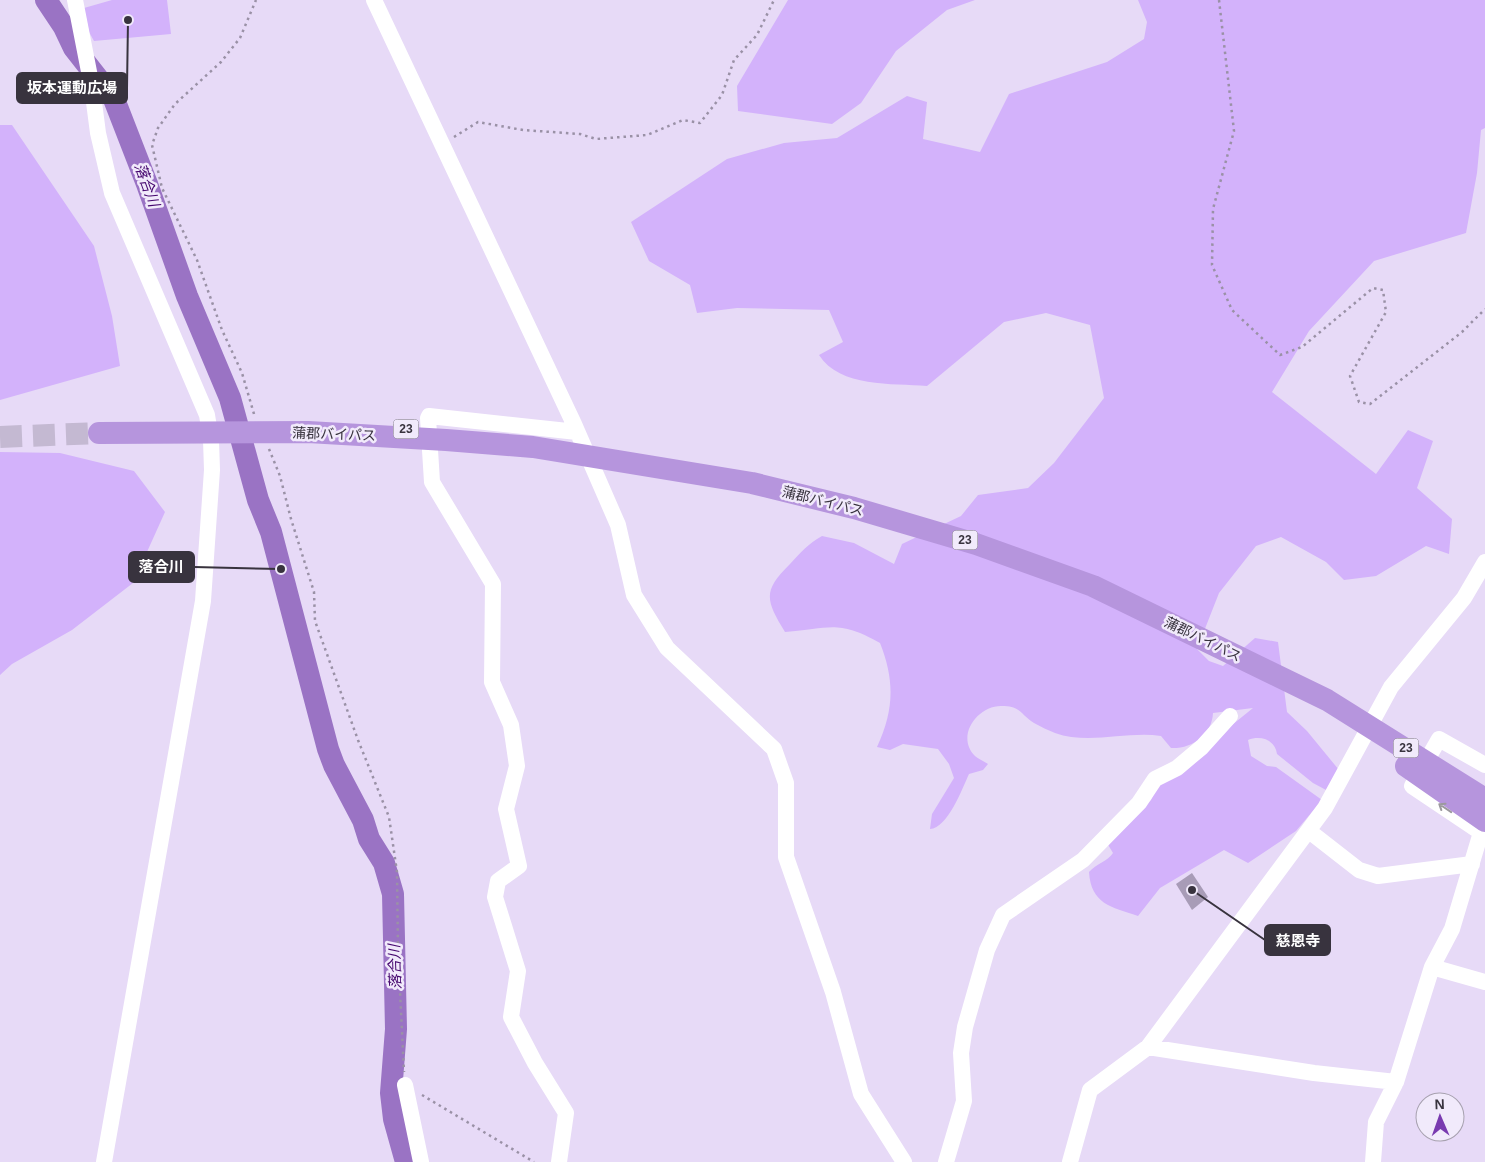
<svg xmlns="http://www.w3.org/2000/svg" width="1485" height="1162" font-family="Helvetica,'Noto Sans JP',sans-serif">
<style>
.green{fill:#d3b2fb}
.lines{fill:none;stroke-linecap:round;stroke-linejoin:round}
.river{stroke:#9a73c4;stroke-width:22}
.building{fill:#a89cb7}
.highway-tunnel{stroke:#c4b9d2;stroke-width:22;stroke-dasharray:22 11;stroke-linecap:butt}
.path{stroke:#9a91a6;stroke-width:2.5;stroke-dasharray:2.5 4;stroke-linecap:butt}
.minor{stroke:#fff;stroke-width:16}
.highway{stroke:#b695dd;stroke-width:22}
.oneway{stroke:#9c999e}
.labels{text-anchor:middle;stroke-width:5;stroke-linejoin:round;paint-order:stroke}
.shield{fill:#f1eafb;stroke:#706a77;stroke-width:1}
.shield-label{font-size:12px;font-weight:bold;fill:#38333e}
.street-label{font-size:14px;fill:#38333e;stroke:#f1eafb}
.water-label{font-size:15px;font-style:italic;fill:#44056d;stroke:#f1eafb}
.leader{fill:none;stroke:#38333e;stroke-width:2}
.callout-dot{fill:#38333e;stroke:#f1eafb;stroke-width:2}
.callout{fill:#38333e;stroke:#38333e;stroke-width:2}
.callout-label{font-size:15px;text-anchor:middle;font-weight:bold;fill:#fff}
</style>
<rect width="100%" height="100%" fill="#e7daf7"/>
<path class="green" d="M112,0H167L171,34L94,41L89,32L84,8Z
M788,0H975L947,10L896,51L861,103L832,124L738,111L737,86Z
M1138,0H1485V128L1481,130L1477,173L1466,233L1374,261L1309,331L1272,392L1376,474L1408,430L1433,441L1417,488L1452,519L1449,554L1426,546L1376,576L1344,580L1326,562L1281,537L1256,546L1219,593L1197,649L1209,661L1223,666L1255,638L1278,642L1287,712L1307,731L1339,770L1328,791L1313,783L1277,754C1275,740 1261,735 1248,740L1251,756L1267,766L1276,767L1322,800L1296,831L1248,863L1224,850L1160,888L1138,916C1111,907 1091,904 1089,872C1096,864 1108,861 1113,853L1107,843L1151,800L1158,785L1253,708L1213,713C1212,735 1192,749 1171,748L1161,736C1127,731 1088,745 1055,733C1048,730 1041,727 1034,723C1021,715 1021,706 1002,706C978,705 955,736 975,756C978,759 984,761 988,764L983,770L969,774C962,789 948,828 930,829L932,814L954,778L949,764L938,749L903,744L890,750L877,747C894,710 895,681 880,643C837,619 830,629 785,632C765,599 763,591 790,564C801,552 808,544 822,536L854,543L894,564L902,544L961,516L978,495L1028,488L1054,463L1104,398L1090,325L1046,313L1004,322L927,386C892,383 840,388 819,355L843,342L829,310L737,308L697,313L690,285L649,261L631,222L727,159L784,143L837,138L907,96L927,102L923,139L980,152L1009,94L1107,62L1144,39L1147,22Z
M0,125H12L94,246L112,316L120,366L0,400Z
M0,452L60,453L134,471L165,512L133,583L72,630L12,664L0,675Z"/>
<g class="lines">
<path class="river" d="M46,0L64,27L74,48L114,99L147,184L187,296L230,398L258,500L271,532L328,749L334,765L363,820L369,839L384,863L393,894L396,1029L391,1093L394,1119L406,1162"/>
</g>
<path class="building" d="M1192,873L1208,897L1192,910L1176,884Z"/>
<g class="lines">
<path class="highway-tunnel" d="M0,437L99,433"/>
<path class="path" d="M1219,0L1234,131L1213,209L1212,265L1232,310L1280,355L1302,347L1373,288L1383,290L1386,312L1350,376L1359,402L1370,404L1462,332L1485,309
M454,137L478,122L523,130L580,134L596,139L647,135L683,120L700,123L722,95L734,60L757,35L774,0
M254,414L242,373L222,330L197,260L162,188L152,145L158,128L175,104L221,62L240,38L256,0
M269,449L280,476L291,519L314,592L315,621L358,740L389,817L397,872L398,951L404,1072
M422,1095L534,1162"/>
<path class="minor" d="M75,0L92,87L98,133L112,193L207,415L211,440L212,470L203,601L104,1162
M374,0L574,424L618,525L634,595L667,648L774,749L786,783V857L833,992L861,1094L904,1162
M1485,765L1439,739L1412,786L1485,835
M1309,831L1359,870L1378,876L1472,864
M1432,967L1485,982
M1148,1047L1314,1073L1396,1082
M405,1085L421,1162
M559,1162L566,1113L535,1063L511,1017L518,971L495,897L498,881L519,866L506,809L517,766L511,725L492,682L493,584L432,482L428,418L429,416L577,432
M946,1162L964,1101L961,1053L965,1027L987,950L1003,915L1083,860L1139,803L1155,779L1177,768L1202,747L1230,716
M1070,1162L1090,1090L1148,1047L1325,808L1391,687L1464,598L1485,562
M1373,1162L1376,1122L1396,1082L1432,967L1452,929L1485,819"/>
<path class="highway" d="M99,433L308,432L446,440L533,447L752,483L854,508L976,544L1093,586L1327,700L1485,799
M1406,766L1485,821"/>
</g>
<defs><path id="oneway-shaft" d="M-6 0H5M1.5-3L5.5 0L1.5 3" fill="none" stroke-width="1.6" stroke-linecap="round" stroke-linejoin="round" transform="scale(1.25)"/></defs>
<use class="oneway" href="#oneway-shaft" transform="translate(1445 808) rotate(-146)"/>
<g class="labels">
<g class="shield">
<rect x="393.5" y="419.5" width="25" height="19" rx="4"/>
<rect x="952.5" y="530.5" width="25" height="19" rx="4"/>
<rect x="1393.5" y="738.5" width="25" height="19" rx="4"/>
</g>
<g class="shield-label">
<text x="406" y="433">23</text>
<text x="965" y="544">23</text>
<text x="1406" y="752">23</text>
</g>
<g class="street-label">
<text transform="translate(334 434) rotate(2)" y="5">蒲郡バイパス</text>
<text transform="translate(823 501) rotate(14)" y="5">蒲郡バイパス</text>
<text transform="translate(1203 639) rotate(26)" y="5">蒲郡バイパス</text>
</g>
<g class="water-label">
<text transform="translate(147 185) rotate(70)" y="5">落合川</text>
<text transform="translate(395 967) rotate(-92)" y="5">落合川</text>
</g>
</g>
<path class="leader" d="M128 20L127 88M281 569L194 567M1192 890L1265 940"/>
<g class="callout-dot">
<circle cx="128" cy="20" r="5"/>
<circle cx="281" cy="569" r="5"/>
<circle cx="1192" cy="890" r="5"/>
</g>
<g class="callout">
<rect x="17" y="73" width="110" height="30" rx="5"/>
<rect x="129" y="552" width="65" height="30" rx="5"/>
<rect x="1265" y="925" width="65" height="30" rx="5"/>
</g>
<g class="callout-label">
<text x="72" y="93">坂本運動広場</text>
<text x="161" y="572">落合川</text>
<text x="1298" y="946">慈恩寺</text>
</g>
<g transform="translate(1440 1117) rotate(358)"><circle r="24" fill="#f1eafb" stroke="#a7a1af"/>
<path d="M0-4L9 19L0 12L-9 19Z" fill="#793ab0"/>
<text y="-8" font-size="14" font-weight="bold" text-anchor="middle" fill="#38333e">N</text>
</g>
</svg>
